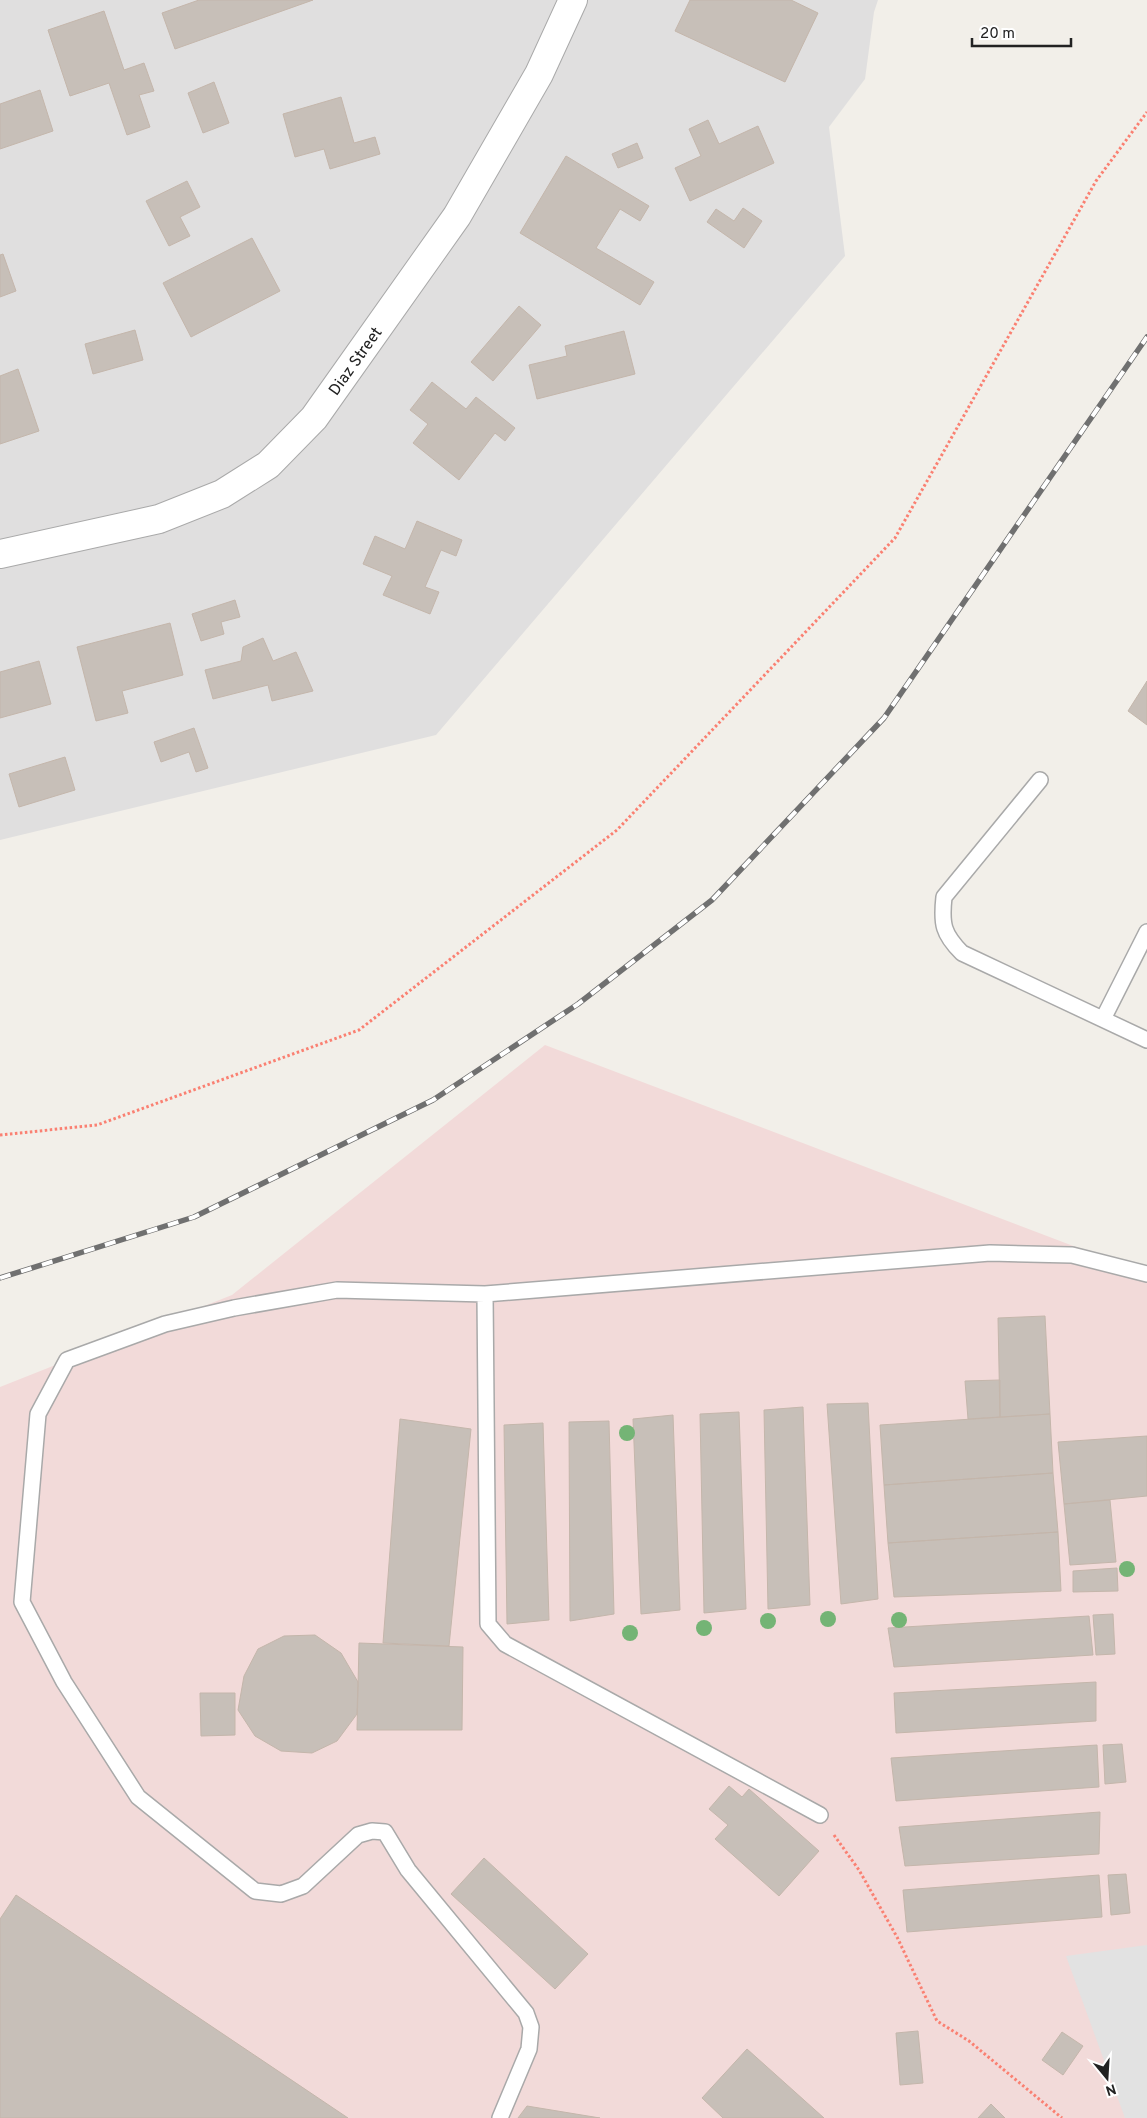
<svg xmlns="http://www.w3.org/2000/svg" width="1147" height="2118" font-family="Overpass,sans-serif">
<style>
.residential{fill:#e0dfdf}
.commercial{fill:#f2dad9}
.parking{fill:#e2e2e2}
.building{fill:#c7bfb8;stroke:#c4b6ab}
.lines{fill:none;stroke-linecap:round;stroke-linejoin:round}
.service-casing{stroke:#a9a9a9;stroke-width:18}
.minor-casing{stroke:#a9a9a9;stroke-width:30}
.path{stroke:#fa8072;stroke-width:3;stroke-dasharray:2.5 2.5;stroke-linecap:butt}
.service{stroke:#fff;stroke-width:15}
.minor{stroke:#fff;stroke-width:28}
.rail-casing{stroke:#707070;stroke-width:5.5}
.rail{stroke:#fff;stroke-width:4;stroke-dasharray:11;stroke-linecap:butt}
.tree{fill:#74b475}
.labels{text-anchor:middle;stroke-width:4;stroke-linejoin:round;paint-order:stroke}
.street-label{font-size:16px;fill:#222;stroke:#fff}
</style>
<rect width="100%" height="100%" fill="#f2efe9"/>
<path class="residential" d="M0,0H878L874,12L865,79L829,127L845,256L436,735L0,840Z"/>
<path class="commercial" d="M545,1045L1147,1274V2118H0V1387L232,1295Z"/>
<path class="parking" d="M1147,1945V2118H1125L1066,1956Z"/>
<path class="building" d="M199,0H313L175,49L162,13Z
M690,0H791L818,13L785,82L675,31Z
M104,11L124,70L144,63L154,91L139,95L150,127L127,135L109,83L70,96L48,30Z
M214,82L229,123L203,133L188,93Z
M40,90L53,131L0,149V104Z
M341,97L354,143L375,137L380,154L330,169L324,149L295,157L283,114Z
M708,120L719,144L758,126L774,163L690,201L675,168L701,156L689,129Z
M637,143L643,158L618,168L612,154Z
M566,156L649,206L640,221L620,209L596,248L654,282L640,305L520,233Z
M187,181L200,207L180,217L190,236L169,246L146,201Z
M743,208L762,221L744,248L707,222L716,209L734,221Z
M252,238L280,291L191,337L163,283Z
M3,254L16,291L0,297V255Z
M519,306L541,325L493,381L471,362Z
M135,330L143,360L93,374L85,344Z
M624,331L635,374L537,399L529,365L567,356L565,346Z
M18,369L39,431L0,444V376Z
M432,382L466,409L476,397L515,428L505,441L495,433L459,480L413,443L428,424L410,410Z
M417,521L462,540L456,556L441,550L425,587L439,592L430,614L383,595L392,576L363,564L375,536L405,549Z
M235,600L240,617L221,622L224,634L201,641L192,614Z
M170,623L183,675L122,691L128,713L96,721L77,647Z
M263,638L273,661L296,652L313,691L272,701L268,685L213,699L205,670L241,661L243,647Z
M39,661L51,704L0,718V672Z
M1147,681V725L1128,711Z
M194,728L208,768L196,772L189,752L161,762L154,742Z
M65,757L75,790L19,807L9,774Z
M1045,1316L1050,1414L1000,1417L998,1318Z
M1000,1380V1417L968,1419L965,1381Z
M868,1403L878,1599L841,1604L827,1404Z
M803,1407L810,1605L768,1609L764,1410Z
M739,1412L746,1609L704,1613L700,1414Z
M1050,1414L1053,1473L884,1485L880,1425Z
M673,1415L680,1610L641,1614L633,1419Z
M400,1419L471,1429L449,1646L383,1643Z
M609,1421L614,1614L570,1621L569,1422Z
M543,1423L549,1620L507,1624L504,1425Z
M1147,1436V1496L1064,1504L1058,1442Z
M1053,1473L1058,1532L888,1543L884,1485Z
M1110,1500L1116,1562L1070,1565L1064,1504Z
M1058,1532L1061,1591L894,1597L888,1543Z
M1117,1568L1118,1591L1073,1592V1571Z
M1113,1614L1115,1654L1096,1655L1093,1615Z
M1089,1616L1093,1655L894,1667L888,1628Z
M315,1635L341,1653L358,1682L357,1714L337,1741L312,1753L281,1751L255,1736L238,1710L244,1676L258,1649L284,1636Z
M359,1643L463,1647L462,1730H357Z
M1096,1682V1721L896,1733L894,1693Z
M200,1693H235V1735L201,1736Z
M1122,1744L1126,1782L1105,1784L1103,1745Z
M1097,1745L1099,1787L896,1801L891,1758Z
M729,1786L742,1797L749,1789L819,1851L779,1896L715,1839L728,1825L709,1809Z
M1100,1812L1099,1854L905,1866L899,1827Z
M484,1858L588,1954L555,1989L451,1894Z
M1126,1874L1130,1913L1111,1915L1108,1875Z
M1099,1875L1102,1917L907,1932L903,1890Z
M16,1895L348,2118H0V1919Z
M918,2031L923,2083L900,2085L896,2033Z
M1062,2032L1083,2046L1063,2075L1042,2060Z
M747,2049L824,2118H723L702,2098Z
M991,2104L1005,2118H978Z
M527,2106L600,2118H518Z"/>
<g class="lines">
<defs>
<path id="service" d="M1040,780L944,897C941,924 943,934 962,953L1147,1040
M1103,1019L1147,932
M485,1294L488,1624L505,1644L820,1815
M500,2118L529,2049L531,2027L526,2013L408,1870L385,1832L372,1831L358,1835L303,1886L281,1894L255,1891L138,1797L64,1682L22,1602L38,1414L67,1360L165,1324L234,1308L337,1290L485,1294L990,1253L1072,1255L1147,1274"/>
<g id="minor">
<path id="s1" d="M0,554L159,519L222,494L268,465L314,418L457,216L539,74L573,0"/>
</g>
</defs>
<use href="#service" class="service-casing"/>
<use href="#minor" class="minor-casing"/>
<path class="path" d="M0,1135L97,1125L359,1030L617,830L895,538L1096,181L1147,112
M834,1835L859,1870L897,1937L937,2021L969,2041L1062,2118"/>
<use href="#service" class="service"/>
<use href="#minor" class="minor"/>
<defs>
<path id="rail" d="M0,1278L194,1217L433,1100L578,1004L712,900L884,718L1147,337"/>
</defs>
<use href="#rail" class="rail-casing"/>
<use href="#rail" class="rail"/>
</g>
<g class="tree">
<circle cx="627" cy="1433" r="8"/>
<circle cx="1127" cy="1569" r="8"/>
<circle cx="828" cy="1619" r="8"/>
<circle cx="899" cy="1620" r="8"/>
<circle cx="768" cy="1621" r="8"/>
<circle cx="704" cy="1628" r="8"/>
<circle cx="630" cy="1633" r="8"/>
</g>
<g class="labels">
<g class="street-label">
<text dy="6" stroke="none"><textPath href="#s1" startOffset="421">Diaz Street</textPath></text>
</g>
</g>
<g transform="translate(1107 2078) rotate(162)" stroke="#ffffff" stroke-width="4" paint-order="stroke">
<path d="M0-4L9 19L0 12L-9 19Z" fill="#222222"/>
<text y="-8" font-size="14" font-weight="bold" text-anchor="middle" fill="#222222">N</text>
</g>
<path d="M972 38v8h99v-8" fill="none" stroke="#222222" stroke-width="2.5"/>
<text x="980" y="38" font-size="15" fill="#222222" stroke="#ffffff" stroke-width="4" paint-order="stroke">20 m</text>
</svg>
